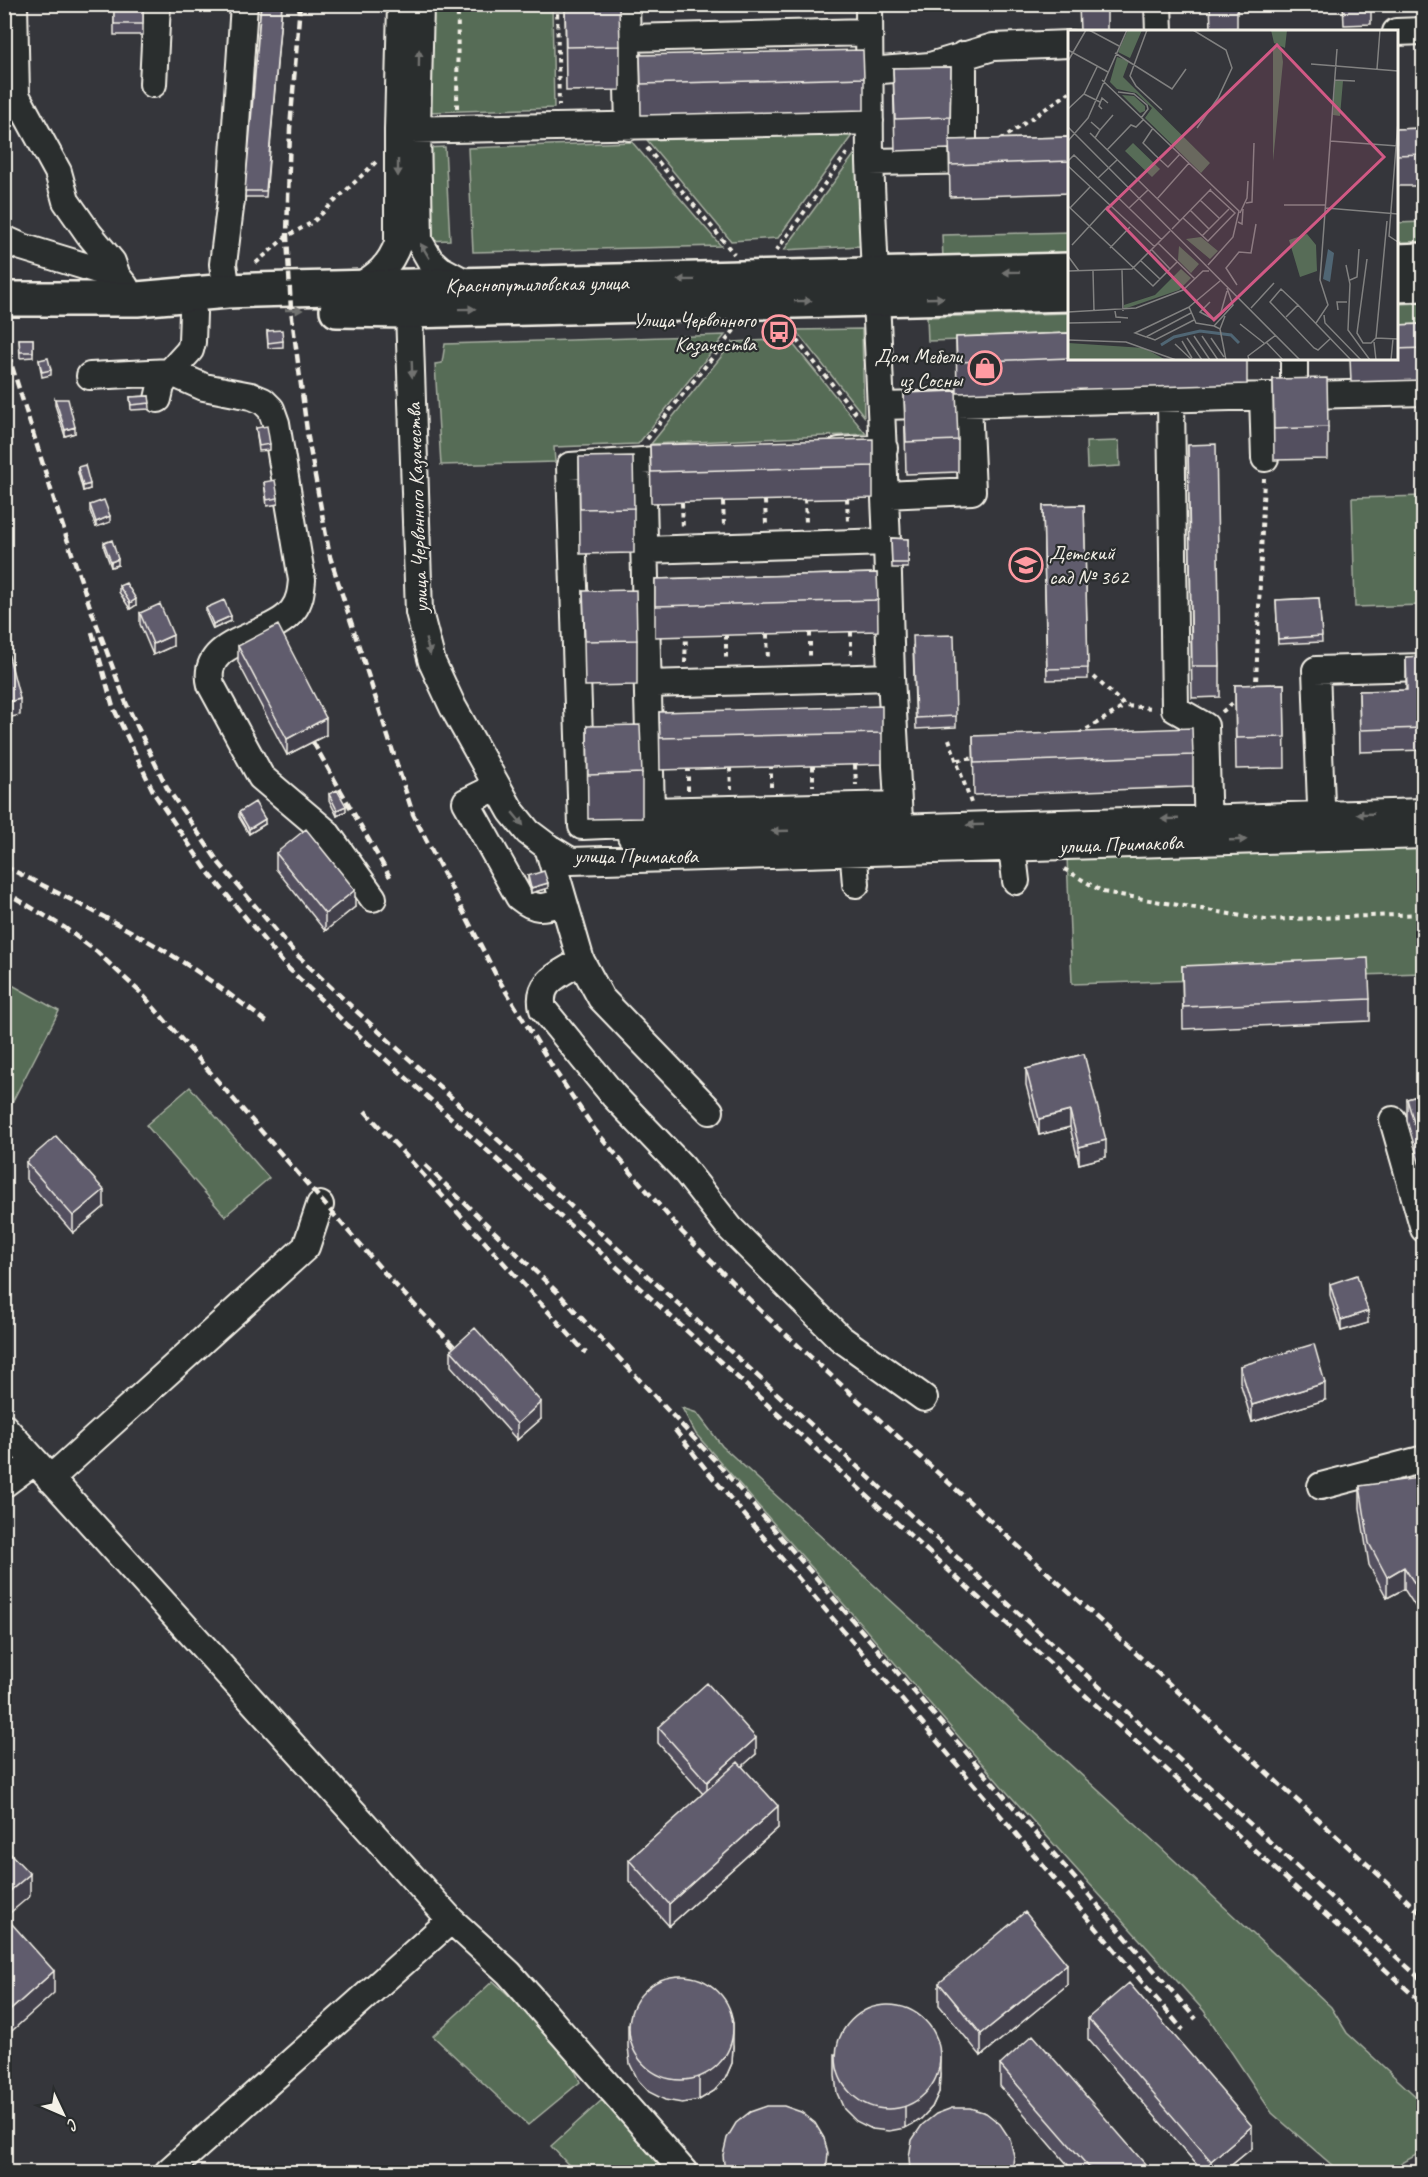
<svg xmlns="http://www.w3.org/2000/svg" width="1428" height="2177" font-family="Caveat,sans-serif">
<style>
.green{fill:#576c57;stroke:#a6aea0;stroke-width:1.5}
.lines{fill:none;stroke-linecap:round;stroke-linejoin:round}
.minor-casing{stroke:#f4f1e8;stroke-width:30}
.major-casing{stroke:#f4f1e8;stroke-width:38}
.path{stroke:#f4f1e8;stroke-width:4;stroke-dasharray:4.5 4.5;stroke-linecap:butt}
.minor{stroke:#2a2d2e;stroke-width:26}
.major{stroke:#2a2d2e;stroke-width:33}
.rail{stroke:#f4f1e8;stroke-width:4.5;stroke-dasharray:9 4.5;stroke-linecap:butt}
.wall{fill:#534f5e;stroke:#f4f1e8;stroke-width:1.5}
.shaded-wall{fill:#43404c;stroke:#f4f1e8;stroke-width:1.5}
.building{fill:#605c6d;stroke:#f4f1e8;stroke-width:1.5}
.oneway{fill:#71726f}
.labels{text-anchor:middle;stroke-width:4.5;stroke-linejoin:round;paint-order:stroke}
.street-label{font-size:21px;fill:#f4f1e8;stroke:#2a2d2e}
.poi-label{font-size:21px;fill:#f4f1e8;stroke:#2a2d2e;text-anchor:end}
.inset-river{fill:none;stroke:#506674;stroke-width:3}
.inset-road{fill:none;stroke:#818180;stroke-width:1.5}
.view{fill:#d15985;fill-opacity:0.15;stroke:#d15985;stroke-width:3}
.inset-edge{fill:none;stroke:#f4f1e8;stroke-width:3}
</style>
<rect width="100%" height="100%" fill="#35363b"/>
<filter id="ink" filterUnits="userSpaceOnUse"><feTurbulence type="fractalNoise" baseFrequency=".0167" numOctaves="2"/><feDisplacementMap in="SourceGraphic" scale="12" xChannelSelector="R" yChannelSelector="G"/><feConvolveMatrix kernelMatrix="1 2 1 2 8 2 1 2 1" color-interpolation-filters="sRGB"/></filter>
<g filter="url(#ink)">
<path class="green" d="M431,5H552L554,108L429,112Z
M853,134L778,238L731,241L647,140Z
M632,142L721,246L473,252L468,148Z
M445,147L450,240L428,241L424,148Z
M859,148L861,246L784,250Z
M1423,222V246H1397L1396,223Z
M1069,232V255L943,259L942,235Z
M1423,303V327L1397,328L1396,304Z
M1069,313V337L928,341L927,317Z
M862,329L864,416L795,330Z
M725,335L638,444L554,447L555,462L441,465L435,364L442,363L445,344Z
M789,339L866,434L651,444L733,342Z
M1119,441L1120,466L1087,468L1086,442Z
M1423,496V605L1355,607L1352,498Z
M1423,846V973L1072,984L1067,856Z
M5,981L59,1011L5,1116Z
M190,1087L269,1178L225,1216L146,1125Z
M682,1408L697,1413L722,1446L1159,1846L1331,2007L1347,2033L1423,2103V2151L1402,2163L1392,2172H1340L1272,2113L1204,2011L1005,1790L696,1434Z
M493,1981L564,2045L580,2082L528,2125L433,2036Z
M602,2100L667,2172H575L551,2146Z"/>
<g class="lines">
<defs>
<path id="minor" d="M14,4L16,95L58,172L66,201L89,234L112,262L117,276
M420,4L417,129L419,241L430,260L440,269L470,285
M626,4L629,127
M869,4L870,162L875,275
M1158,4L1159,32
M1396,32L1424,31
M627,38L869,32
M963,55V160
M869,71L930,66L993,47L1070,44
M153,84L157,4
M398,130L870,121
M870,162L984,160
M4,239L22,247L117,276L125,286
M356,288C377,276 390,266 398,243V130L401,4
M227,291L223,264L231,200L244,4
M876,299L887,542L891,677L899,820
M409,311L419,612L432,662L453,707L511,811L528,832L548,847L571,861L1424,835
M1294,358V395
M90,376L170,372L204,387L251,396L263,401L271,409L276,423L302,580C301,591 300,601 293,610C272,639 199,638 211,685L261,777L326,832L373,898
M1263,396L1265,458
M158,399L161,386L170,372L190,350L192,342L193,313
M1171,399L1175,709L1205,726L1208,834
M882,406L1424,392
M839,451L884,448
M686,458L570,466L582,826L651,823V811L898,805
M642,461L651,811
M885,495L972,491L968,404
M645,550L887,542
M648,684L891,677
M496,787L466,802L519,897C536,911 543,908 563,902
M1322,832L1316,670L1424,667
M852,835L856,884
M631,836L1424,812
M548,847L581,961L601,998L710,1111
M1012,847L1016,881
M581,961C561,974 536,981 543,1009L614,1096L683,1168L730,1228L840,1338L924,1398
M1393,1120L1424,1229
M4,1427L451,1920L509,1973L684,2172
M50,1479L306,1247L320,1205
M4,1484L35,1461
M1321,1486L1424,1459
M168,2172L451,1920"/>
<path id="major" d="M1396,261L1424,260
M1396,285L1424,284
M4,299H137L227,291L290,289L1070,270
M337,310L409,311L1070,294"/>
</defs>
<use href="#minor" class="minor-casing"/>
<use href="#major" class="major-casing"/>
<path class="path" d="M557,4L559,106
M457,108L458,4
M1000,140L1070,92
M647,148L734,254
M776,251L847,153
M256,263L287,236L313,222L376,162
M785,326L858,416
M647,439L736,328
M847,498L848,522
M805,499L806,523
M765,501L766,524
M723,502L724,525
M682,503L683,529
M851,632V658
M810,633V659
M767,634L768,660
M726,635V661
M685,663L686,636
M1094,677L1125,706L1154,708
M1252,687L1256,684L1264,478
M1222,712L1239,698
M1079,734L1125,706
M949,739L971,803
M958,760L978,758
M855,765L856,785
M813,766V786
M730,768L731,789
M771,787V767
M688,790V769
M1064,869L1103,892L1265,920L1424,914"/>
<use href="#minor" class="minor"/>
<use href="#major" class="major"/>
<path class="rail" d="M300,4L290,129L287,236L291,310L308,438L330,557L413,814L497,977L555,1071L595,1130L682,1232L768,1318L1424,1916
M4,341L57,509L89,604L126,703L167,788L219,863L294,952L353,1008L1424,1982
M92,632L113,707L155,795L208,872L283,963L342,1020L631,1280L1424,2005
M313,742L390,877
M4,866C60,894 117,922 170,954C204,975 236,999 268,1023
M4,891L65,928L97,952L142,994L389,1278L463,1356
M365,1111L586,1353
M425,1165L560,1295L718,1464L1196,2019
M675,1430L708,1472L1183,2030"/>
</g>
<path class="wall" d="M114,4H143V35H114Z
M261,4H282L266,197H245Z
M565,4L620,46V90L566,91Z
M1079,4H1107V32H1080Z
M1210,4H1237V28L1211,29Z
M1343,4H1371V24L1344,25Z
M640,55L864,78V110L641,115Z
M951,67L950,140L1070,137V193L950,197L949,149L895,151L893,68Z
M1424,128V186H1396V129Z
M1424,324V380L1351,382L1350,358H1396V325Z
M267,331L283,341V347L268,348Z
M1070,333V358H1247V384L957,393L956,337Z
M19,339H33V357L20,358Z
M39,360L51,370V375L42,377Z
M1273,379L1328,427V459L1274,460Z
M904,393L958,440V472L906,474Z
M149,396L150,409L131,410L130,397Z
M55,399L75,433L65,436L55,405Z
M256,428L270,444V450L259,451Z
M650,445L873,466V498L651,503Z
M1188,445L1220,666V697L1192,698Z
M579,457L634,508V553L580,554Z
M78,467L90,489L83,491L78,473Z
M264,482L278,498V504L267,506Z
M90,505L110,522L96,527L90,511Z
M1084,505L1088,679L1047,680L1043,506Z
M891,538L908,539V568H892Z
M104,543L118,565L111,567L104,548Z
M877,573L878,631L655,637V579Z
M119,586L136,605L130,609L119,592Z
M583,591L637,640V685L585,686Z
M1319,598L1322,642L1278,644L1276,600Z
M206,608L231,621L213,629L206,613Z
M140,613L173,646L153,655L140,624Z
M238,646L326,735L287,755L238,662Z
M913,647L956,716V727L916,729Z
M1424,656V750L1360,752L1359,691L1406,690V657Z
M1284,684L1285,768L1236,769L1235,685Z
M659,712L882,733V764L660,770Z
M587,726L642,773V818L588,819Z
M973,736L1193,755V787L974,795Z
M329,794L346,811L337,816L329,800Z
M239,812L265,824L249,834L239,817Z
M276,853L355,907L325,931L276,869Z
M528,876L548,888L531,893L528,881Z
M1182,966L1370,999V1021L1183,1029Z
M1084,1054L1106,1157L1079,1164L1070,1127L1039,1135L1026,1085V1069Z
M1424,1094V1179L1407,1121V1099Z
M26,1162L104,1207L73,1233L26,1179Z
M1330,1284L1368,1323L1341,1331L1330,1295Z
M451,1350L541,1419L517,1440L451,1366Z
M1240,1366L1325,1400L1252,1422L1240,1382Z
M1360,1486L1424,1509V1620L1404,1589L1387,1598L1369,1565L1360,1508Z
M658,1727L756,1754L742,1766L778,1828L669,1926L629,1881V1860L703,1794L658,1743Z
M939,1983L1067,1985L981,2056L939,2005Z
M1088,2018L1252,2148L1223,2172H1203L1088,2039Z
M628,2025L733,2046L732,2063L725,2079L714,2091L699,2100L682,2103L665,2100L649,2092L638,2080L630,2064L628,2047Z
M835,2054L940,2074L939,2092L932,2107L920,2120L905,2128L889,2131L872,2129L856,2121L844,2109L837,2093L835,2075Z
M1000,2065L1152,2172H1074L1000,2086Z"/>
<path class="shaded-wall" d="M75,427V433L65,436V430Z
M90,484V489L83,491V486Z
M110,516V522L96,527V522Z
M118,559V565L111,567V562Z
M136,599V605L130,609V603Z
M231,616V621L213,629V624Z
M173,635V646L153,655V644Z
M20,699V715L4,719V703Z
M326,718V735L287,755V739Z
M346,806V811L337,816V810Z
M265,819V824L249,834V829Z
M548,883V888L531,893V888Z
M355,890V907L325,931V914Z
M1070,1111V1127L1039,1135V1119Z
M1106,1140V1157L1079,1164V1147Z
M104,1190V1207L73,1233V1216Z
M1368,1311V1323L1341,1331V1320Z
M1325,1383V1400L1252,1422V1405Z
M541,1402V1419L517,1440V1424Z
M1404,1567V1589L1387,1598V1577Z
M756,1738V1754L707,1798V1782Z
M778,1806V1828L669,1926V1904Z
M30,1874V1896L4,1918V1896Z
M1067,1964V1985L981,2056V2034Z
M54,1971V1993L4,2038V2016Z
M733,2024V2046L732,2063L725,2079L714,2091L699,2100V2078Z
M940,2053V2074L939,2092L932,2107L920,2120L905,2128V2106Z
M1252,2126V2148L1223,2172H1211V2161Z"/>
<path class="building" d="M114,4H143V24H114Z
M261,4H282L266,191H245Z
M565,4H619L620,46L566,47Z
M863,50L864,78L641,84L640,55Z
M951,67L950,117L895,119L893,68Z
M1424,128V154L1396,155V129Z
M1070,137V161L950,165L949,140Z
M1424,324V348L1396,349V325Z
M282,330L283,341L268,343L267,331Z
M1070,333V358L957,362L956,337Z
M19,339H33V352H20Z
M48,358L51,370L42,372L39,360Z
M1327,378L1328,427L1274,429L1273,379Z
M956,391L958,440L906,442L904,393Z
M149,396L150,403L131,405L130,397Z
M55,399H68L75,427L65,430Z
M267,426L270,444L259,446L256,428Z
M873,439V466L651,472L650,445Z
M1216,444L1220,666H1192L1188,445Z
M633,456L634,508L580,509L579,457Z
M85,465L90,484L83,486L78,467Z
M275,480L278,498L267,500L264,482Z
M104,500L110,516L96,522L90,505Z
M1084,505L1088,668L1047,669L1043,506Z
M891,538L908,539V563H892Z
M112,540L118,559L111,562L104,543Z
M877,573L878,600L655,606V579Z
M126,583L136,599L130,603L119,586Z
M636,590L637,640L585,641L583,591Z
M1319,598L1322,636L1278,639L1276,600Z
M224,600L231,616L213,624L206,608Z
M160,604L173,635L153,644L140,613Z
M278,625L326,718L287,739L238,646Z
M954,635L956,716L916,718L913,636Z
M4,637L20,699L4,703Z
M1424,656V728L1360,730L1359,691L1407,690L1406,657Z
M1284,684L1285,737L1236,738L1235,685Z
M882,706V733L660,738L659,712Z
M640,725L642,773L588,775L587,726Z
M1192,728L1193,755L974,763L973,736Z
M337,790L346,806L337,810L329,794Z
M255,802L265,819L249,829L239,812Z
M306,829L355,890L325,914L276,853Z
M544,871L548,883L531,888L528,876Z
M1368,958L1370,999L1183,1007L1182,966Z
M1084,1054L1106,1140L1079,1147L1070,1111L1039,1119L1026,1069Z
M1424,1094V1157L1407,1099Z
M56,1136L104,1190L73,1216L26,1162Z
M1357,1275L1368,1311L1341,1320L1330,1284Z
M475,1328L541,1402L517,1424L451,1350Z
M1314,1344L1325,1383L1252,1405L1240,1366Z
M1418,1478L1424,1509V1598L1404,1567L1387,1577L1369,1543L1360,1486Z
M707,1683L756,1738L707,1782L658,1727Z
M738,1762L778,1806L669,1904L629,1860Z
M4,1847L30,1874L4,1896Z
M1025,1912L1067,1964L981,2034L939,1983Z
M4,1915L54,1971L4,2016Z
M629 2028a52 52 0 1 1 104 0a52 52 0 1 1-104 0Z
M1129,1983L1252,2126L1211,2161L1088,2018Z
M836 2057a52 52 0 1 1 104 0a52 52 0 1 1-104 0Z
M1033,2035L1152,2172H1093L1000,2065Z
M767,2106H784L801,2112L815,2123L824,2138L828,2154L826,2172H725L723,2155L727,2138L736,2123L750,2112Z
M952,2108H970L986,2113L1000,2124L1010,2139L1014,2156L1012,2172H910L909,2157L912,2140L922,2125L936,2114Z"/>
<defs><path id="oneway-solid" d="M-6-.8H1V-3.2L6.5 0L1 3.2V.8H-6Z" transform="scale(1.5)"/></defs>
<g class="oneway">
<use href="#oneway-solid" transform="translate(419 58) rotate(-89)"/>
<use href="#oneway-solid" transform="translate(398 168) rotate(90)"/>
<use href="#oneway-solid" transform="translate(425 251) rotate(-121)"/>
<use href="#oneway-solid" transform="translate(1011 272) rotate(179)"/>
<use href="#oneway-solid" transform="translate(686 280) rotate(179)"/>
<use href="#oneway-solid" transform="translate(935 298) rotate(-2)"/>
<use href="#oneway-solid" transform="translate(803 301) rotate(-1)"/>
<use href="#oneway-solid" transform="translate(467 309) rotate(-1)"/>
<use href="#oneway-solid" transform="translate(294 310)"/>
<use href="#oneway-solid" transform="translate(412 369) rotate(88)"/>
<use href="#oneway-solid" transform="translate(428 647) rotate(74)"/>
<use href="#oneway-solid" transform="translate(1365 814) rotate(178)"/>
<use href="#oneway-solid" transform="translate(518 819) rotate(50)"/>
<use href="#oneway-solid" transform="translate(1170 819) rotate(178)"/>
<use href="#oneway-solid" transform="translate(975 825) rotate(178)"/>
<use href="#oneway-solid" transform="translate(780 831) rotate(178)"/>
<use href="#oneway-solid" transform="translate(1238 840) rotate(-2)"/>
</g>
</g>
<defs>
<symbol id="bus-ring" viewBox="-11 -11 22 22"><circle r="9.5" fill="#2a2d2e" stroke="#ff9aa2" stroke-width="1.5"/><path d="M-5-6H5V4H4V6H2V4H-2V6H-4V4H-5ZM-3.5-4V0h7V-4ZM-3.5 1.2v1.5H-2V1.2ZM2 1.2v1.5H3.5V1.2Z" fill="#ff9aa2"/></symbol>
<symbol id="shop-ring" viewBox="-11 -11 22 22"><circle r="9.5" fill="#2a2d2e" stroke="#ff9aa2" stroke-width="1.5"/><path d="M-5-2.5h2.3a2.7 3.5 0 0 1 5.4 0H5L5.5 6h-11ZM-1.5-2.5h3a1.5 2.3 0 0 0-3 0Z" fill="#ff9aa2"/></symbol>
<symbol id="school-ring" viewBox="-11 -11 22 22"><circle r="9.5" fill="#2a2d2e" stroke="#ff9aa2" stroke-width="1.5"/><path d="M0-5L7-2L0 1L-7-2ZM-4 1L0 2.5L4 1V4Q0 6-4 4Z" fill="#ff9aa2"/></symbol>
</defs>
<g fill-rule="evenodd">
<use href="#bus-ring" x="760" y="313" width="38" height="38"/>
<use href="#shop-ring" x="966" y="349" width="38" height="38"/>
<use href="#school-ring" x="1007" y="546" width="38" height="38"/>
</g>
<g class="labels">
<g class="street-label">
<text transform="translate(537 284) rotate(-1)" y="7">Краснопутиловская улица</text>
<text transform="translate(417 508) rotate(-92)" y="7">улица Червонного Казачества</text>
<text transform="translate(1121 844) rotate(-2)" y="7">улица Примакова</text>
<text x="636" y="863">улица Примакова</text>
</g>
<g class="poi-label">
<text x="756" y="327">Улица Червонного<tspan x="756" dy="24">Казачества</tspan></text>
<text x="962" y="363">Дом Мебели<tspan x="962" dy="24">из Сосны</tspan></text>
<text x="1049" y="560" text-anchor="start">Детский<tspan x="1049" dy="24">сад № 362</tspan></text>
</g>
</g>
<g transform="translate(1068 30)">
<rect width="330" height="330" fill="#35363b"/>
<path d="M60,0H74L62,28L50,22ZM203,0H219L217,18L206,13ZM205,17L213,18L215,32L205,131ZM49,27L61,31L55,47L142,133L133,143L77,88L84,78L68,63L49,59L42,52ZM267,51H275L272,86L265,85ZM54,65L66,66L77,76V81L72,83ZM65,113L92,139L84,147L57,121ZM239,204L248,215L249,241L232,247L221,210ZM133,207L150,221L142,229L118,209ZM111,216L131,234L123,243L110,230ZM113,239L123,248L111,260L56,279V275L87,265ZM0,313L76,318L98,330H0Z" fill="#576c57"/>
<path d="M260,219L266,223L262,252L255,249Z" fill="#506674"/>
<path class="inset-river" d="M93,315L106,307L132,301L163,305L171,313"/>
<path class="inset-road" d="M21,0L51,16M79,0L62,46L68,56L94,80M125,0L158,20L164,38L150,68L129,98M0,20L40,42M47,23L104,59L118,39M0,31L18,0M243,34L330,41M309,39L312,0M34,50L171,181L165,207L140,235M266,50L287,51M50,62L66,64L79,75L80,79L73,88M16,64L29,37M0,79L16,64L32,72M34,79L31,76L34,68L40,73M23,92L32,100L27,108M330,92L321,206L330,212M0,97L232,330M85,98L75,113L87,125L100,137L112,124M32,100L45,85M22,103L112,191M0,111L20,88L59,0M262,111L330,116M39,120L63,95L68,97L76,89M0,131L6,125L94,210M0,136L87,217M30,148L49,130M89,169L121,133M132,170L151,188M178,173L184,172L186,113M216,175H258M0,176L85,256L109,232M2,178L22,157M61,178L80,160M258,178L330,184M122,180L141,199M172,183L179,168L180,151M115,188L140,211L167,183L142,160M319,191L308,308L330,309M170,192L174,194L175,179M104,199L143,159M134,206L161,179M90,213L127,249M4,215L40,176M42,218L62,197M84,220L102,239M0,226L11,241M299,229L289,303L295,313H303L308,308M73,231L92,249M278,235L282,254L280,300L302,330M54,240L55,281M0,241L64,239L102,201M25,241L26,281M282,250L289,247L291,219M169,255L158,238L171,222L183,223L188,194M142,272L132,282L145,289L153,282L159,261M230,275L283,330M121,277L152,251M183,278L206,253M270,280L269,272H279M47,281L48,287L60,288M0,282L68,278L115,260L135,241H141M123,283L78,307L67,303L121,277L128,293L146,296L165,275L159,258M256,285L257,293L293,330M218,287L230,275L213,259L202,272L246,318L250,320L263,308M0,293L53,292M248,293L260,275L252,250L269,19M172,294L196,313M146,296L152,299L157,286M152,299L158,330M126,306L142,330M134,306L150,330M79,307L87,310L126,290M119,308L134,330M143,308L156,327M0,310L58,312L108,330M114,311L124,328M198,312L215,330M306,312L308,330M107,314L124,330M181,330L180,326L208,305M323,330L325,309"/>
<path class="view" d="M209,15L316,127L146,290L39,179Z"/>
<rect width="330" height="330" class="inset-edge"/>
</g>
<rect width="1428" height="2177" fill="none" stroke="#2a2d2e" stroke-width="24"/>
<rect x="12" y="12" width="1404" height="2153" fill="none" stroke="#f4f1e8" stroke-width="2" filter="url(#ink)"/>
<g transform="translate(63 2114) rotate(134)" stroke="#2a2d2e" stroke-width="4.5" paint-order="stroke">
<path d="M0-4.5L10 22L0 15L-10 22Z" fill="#f4f1e8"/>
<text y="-9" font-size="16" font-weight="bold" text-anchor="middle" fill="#f4f1e8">С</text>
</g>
</svg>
